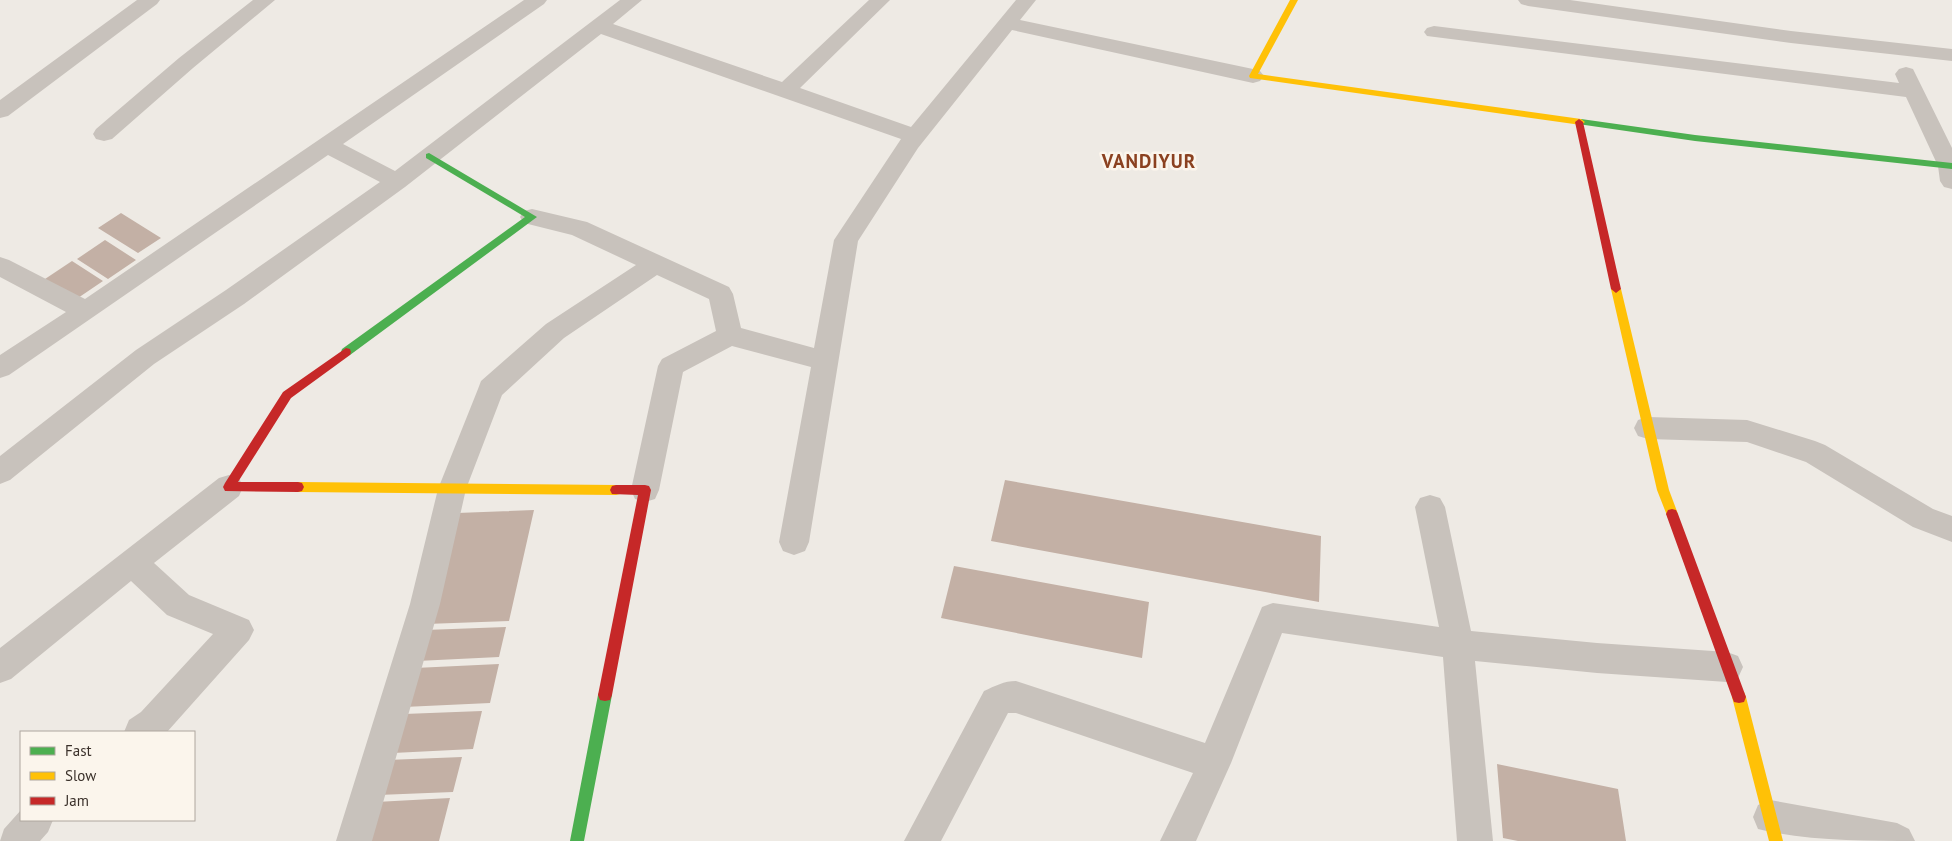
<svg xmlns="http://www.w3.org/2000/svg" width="1952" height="841" font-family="'PT Sans',sans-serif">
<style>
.building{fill:#c3b0a5}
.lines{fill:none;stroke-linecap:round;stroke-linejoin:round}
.street{fill:#c8c2bc;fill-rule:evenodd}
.fast{fill:#4caf50;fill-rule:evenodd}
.slow{fill:#ffc107;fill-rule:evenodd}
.jam{fill:#c62828;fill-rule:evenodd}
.labels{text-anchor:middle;stroke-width:5;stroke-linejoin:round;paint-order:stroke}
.district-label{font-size:19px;font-weight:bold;letter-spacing:1px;fill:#8b4120;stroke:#fbf5ec}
</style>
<rect width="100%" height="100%" fill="#eeeae4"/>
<path class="building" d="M121,213L161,238L138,253L98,228Z
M105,240L136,260L108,279L77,259Z
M72,261L103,281L75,300L45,279Z
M1005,480L1321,536L1319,602L991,541Z
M534,510L509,621L426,624L457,513Z
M954,566L1149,602L1142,658L941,618Z
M506,627L499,657L417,661L425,630Z
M499,664L490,703L404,707L415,668Z
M482,711L473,749L393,753L404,714Z
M462,757L453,792L378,795L387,760Z
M1497,764L1618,789L1626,841H1518L1503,838Z
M450,798L439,841H365L376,802Z"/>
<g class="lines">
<path class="street" d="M137,0H160L157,4L8,116L0,118V100Z
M253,0H275L193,68L112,139L104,141L96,139L93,134L96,129L179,58Z
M524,0H547L544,4L343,144L395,171L620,0H642L613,24L782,82L869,0H890L800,88L911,127L1016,0H1036L1020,20L1253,69L1260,71L1264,76L1260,81L1253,83L1012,30L918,148L858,241L809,542L805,551L794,555L783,551L779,542L811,367L732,346L683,372L659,490L655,499L645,502L635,499L631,490L658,366L662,359L716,331L709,299L657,275L564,338L502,395L466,489L440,604L372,841H336L410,604L438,489L478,389L481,381L546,324L636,265L572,235L524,223L520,217L524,211L532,209L587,222L729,287L733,294L741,328L814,348L834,240L901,139L601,34L405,187L244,304L154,364L10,480L0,484V456L136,350L226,290L380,182L328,155L9,375L0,378V355L66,312L0,277V257L9,260L85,299Z
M1518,0H1570L1791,31L1952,49V61L1791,43L1528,6L1521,4Z
M1434,26L1899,83L1895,74L1899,69L1906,67L1913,69L1952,148V189L1944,187L1940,181L1938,166L1906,97L1427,36L1424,32L1427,28Z
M1648,417L1747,420L1815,441L1825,445L1933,509L1952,516V542L1913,527L1806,462L1747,442L1648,439L1638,436L1634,428L1638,420Z
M229,475L239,478L243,487L239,496L154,563L189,595L249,620L254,630L249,640L167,732H124L129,720L141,712L213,634L167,615L131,581L11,679L0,683V648L219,478Z
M1430,495L1440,498L1445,507L1471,631L1597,643L1727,652L1738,656L1743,667L1738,678L1727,682L1597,673L1475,661L1493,841H1457L1443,657L1282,633L1231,763L1196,841H1160L1193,773L1016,713H1008L941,841H904L984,691C995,686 1004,681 1016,681L1205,743L1262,607L1273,603L1439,627L1415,507L1420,498Z
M1770,800L1897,823L1909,829L1915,841C1865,841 1804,841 1758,829L1753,817L1758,805Z
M21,810V820H53L48,832L40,841H0L4,829Z"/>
<path class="fast" d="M1581,119L1695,135L1952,163V169L1695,141L1578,124L1577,122Z
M429,153L537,217L350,355H342L341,352L342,349L525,217L426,158V154Z
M605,689L610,690L612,695L584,841H570L598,695L600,690Z"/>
<path class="slow" d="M1290,0H1298L1258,74L1581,119L1585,122L1581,125L1250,78L1249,76Z
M1616,285L1621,289L1669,490L1678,514L1676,518L1672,519L1668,518L1657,490L1611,289Z
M298,482L616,485L620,486L622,490L620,494L616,495L298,492L294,491L292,487L294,483Z
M1739,691L1744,692L1746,697L1783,841H1769L1732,697L1734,692Z"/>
<path class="jam" d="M1579,119L1583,122L1621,289L1616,293L1611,289L1575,122Z
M346,348L350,349L351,352L350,355L291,398L238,482H298L302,483L304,487L302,491L298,492L225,491L223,487L225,483L283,392Z
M616,485H645L649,486L651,490L612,695L610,700L605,701L600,700L598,695L638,495L612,494L610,490L612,486Z
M1672,509L1676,510L1678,514L1746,697L1744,702L1739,703L1734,702L1732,697L1666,514L1668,510Z"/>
</g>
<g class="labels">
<g class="district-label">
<text x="1149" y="168">VANDIYUR</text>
</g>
</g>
<rect x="20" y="731" width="175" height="90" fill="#fbf5ec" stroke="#aea69e"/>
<rect x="30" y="747" width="25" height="8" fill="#4caf50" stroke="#aea69e"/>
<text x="65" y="756" font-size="15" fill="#3a302a">Fast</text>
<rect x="30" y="772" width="25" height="8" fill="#ffc107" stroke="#aea69e"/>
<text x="65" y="781" font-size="15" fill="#3a302a">Slow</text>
<rect x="30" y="797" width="25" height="8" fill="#c62828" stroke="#aea69e"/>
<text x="65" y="806" font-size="15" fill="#3a302a">Jam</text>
</svg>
